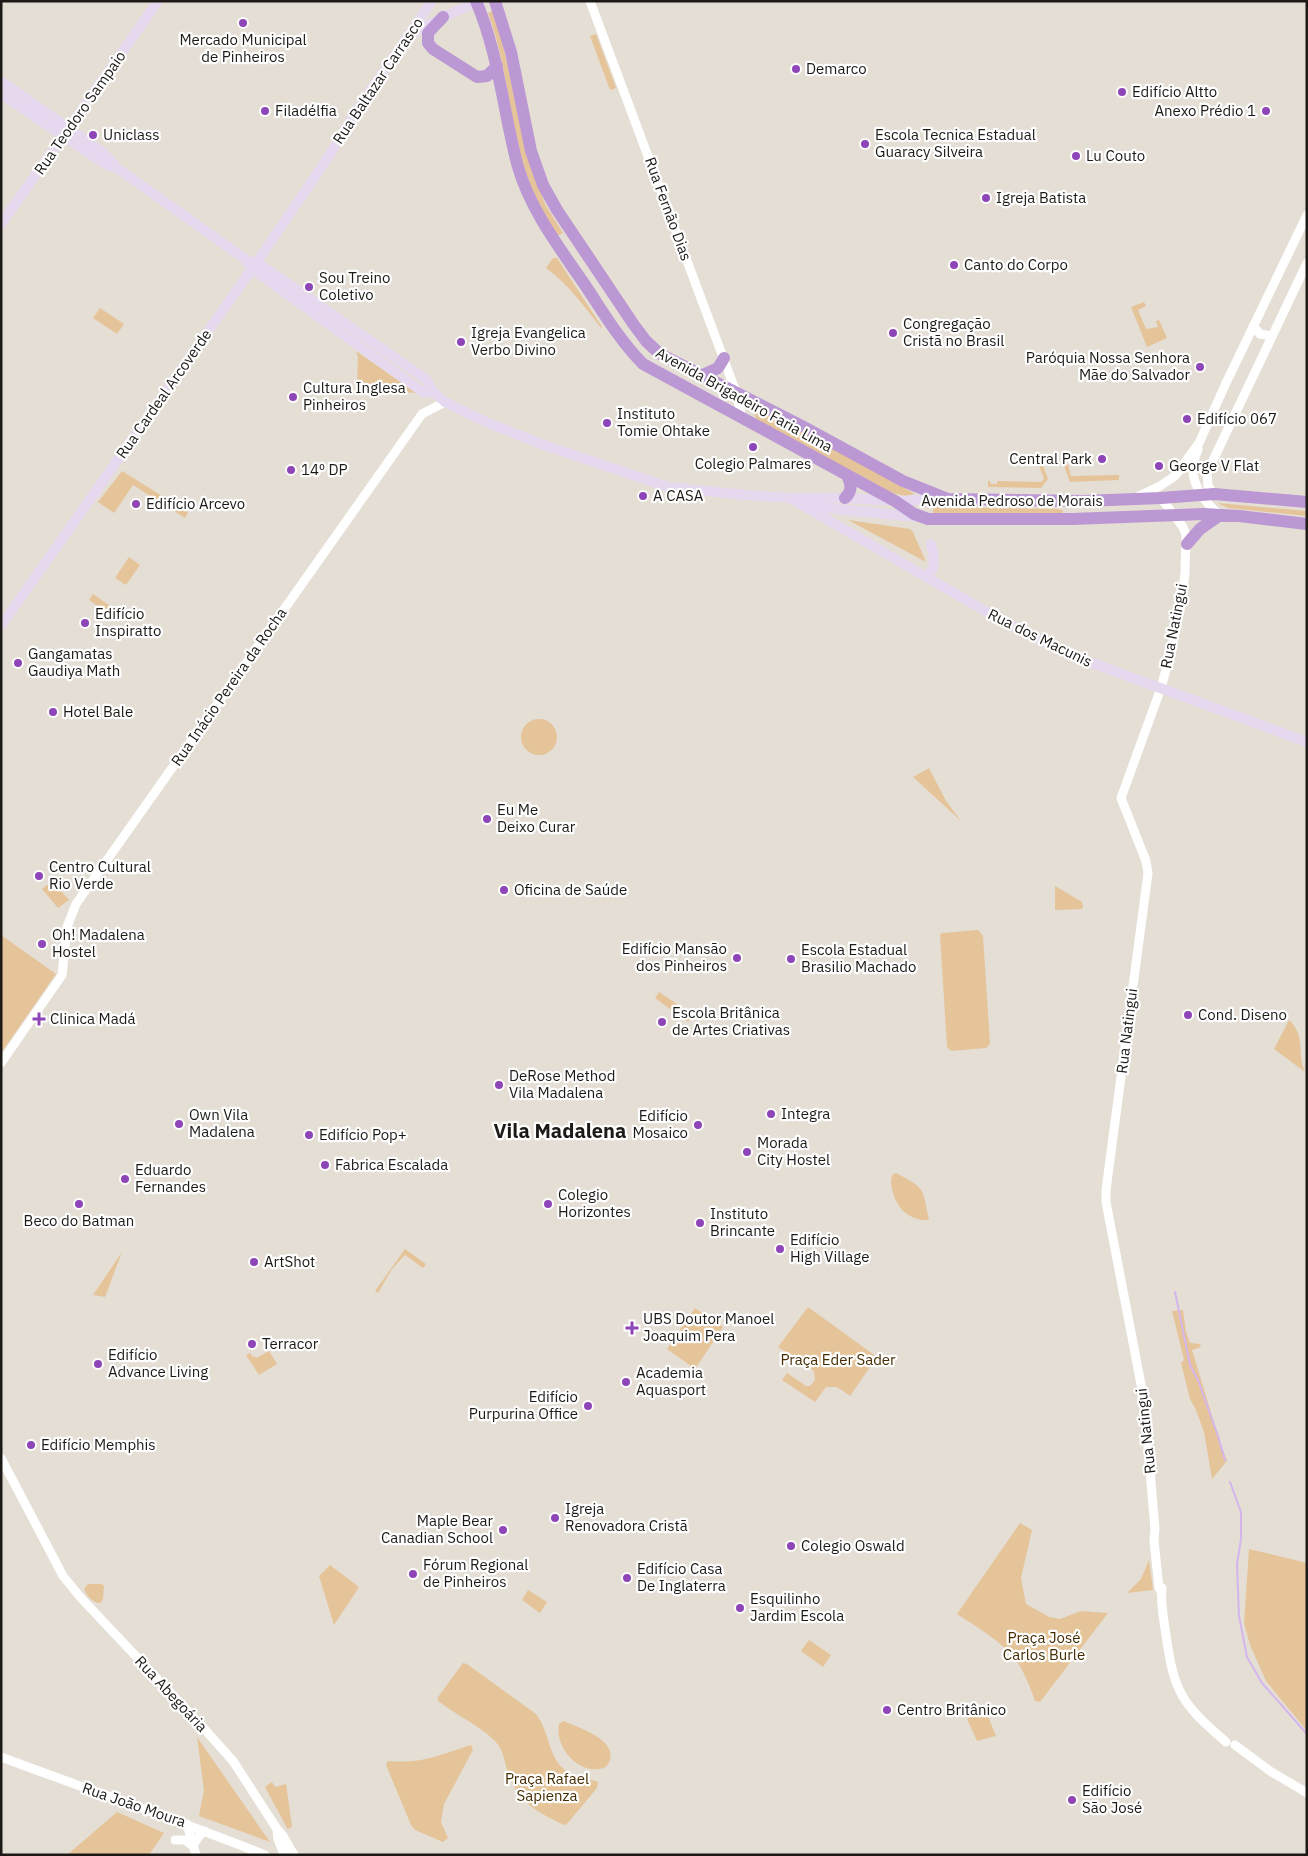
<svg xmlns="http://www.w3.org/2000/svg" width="1308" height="1856" font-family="'IBM Plex Sans',sans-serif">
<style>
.green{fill:#e5c499}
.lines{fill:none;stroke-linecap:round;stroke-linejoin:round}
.stream{stroke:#d5b6ec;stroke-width:2}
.tertiary{stroke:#fff;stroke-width:9}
.secondary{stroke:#e6d8ef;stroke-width:10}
.trunk{stroke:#bb97d4;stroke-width:12}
.poi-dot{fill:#8d45b8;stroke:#fff;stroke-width:2}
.labels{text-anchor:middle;stroke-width:4.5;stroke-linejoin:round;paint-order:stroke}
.poi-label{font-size:15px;fill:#1c1916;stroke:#fff;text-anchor:start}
.street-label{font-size:15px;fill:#1c1916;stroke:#fff}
.park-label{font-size:15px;fill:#452b00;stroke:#fff}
.district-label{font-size:20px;font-weight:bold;fill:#1c1916;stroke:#fff}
</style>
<rect width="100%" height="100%" fill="#e5ded5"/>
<path class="green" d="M495,10L530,165L545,204L563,233L557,236C543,213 530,189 523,163C509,114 506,61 488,13Z
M596,34L616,88L610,90L590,36Z
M553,258H557L602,327L601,328C583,305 570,286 546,268Z
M1144,302L1146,306L1138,310L1146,329L1158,327L1156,321L1159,320L1167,338L1147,347L1131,307Z
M100,308L124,324L117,334L93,318Z
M356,351L416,393L357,389L358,357Z
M748,401L915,494L905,496L884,491L757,421Z
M1041,460L1048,479L1041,488L988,487V481H990L991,484H997V481L1041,482L1044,479L1037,461Z
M1068,464L1071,476L1119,475V480L1070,482L1064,466Z
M122,471L188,512L185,518L133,485L114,513L98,502Z
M1217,503L1307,511V516L1228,508Z
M933,507L1060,509L1063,511L1062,514H933Z
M848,520L910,529L913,532L926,562Z
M129,557L140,565L126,585L115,578Z
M93,594L124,616L120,622L89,600Z
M521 737a18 18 0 1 1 36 0a18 18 0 1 1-36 0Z
M929,768L946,801L961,821L913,777Z
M52,881L69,900L58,908L42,889Z
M1055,886L1082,902L1083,907L1082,909L1055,910Z
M978,930L983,936L990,1044L986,1048L951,1051L947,1047L940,935L942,933Z
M1,935L56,974L1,1053Z
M659,992L693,1015L688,1022L655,998Z
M1289,1020C1307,1038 1296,1052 1305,1072L1274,1049Z
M896,1173C926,1189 922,1187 929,1220C909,1221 896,1208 892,1189C891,1184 890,1179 893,1174Z
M405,1249L426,1264L423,1268L405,1255L392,1269L378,1293L375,1291Z
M122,1252L105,1297L93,1295Z
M808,1307L877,1357L850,1396L837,1387H826L815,1402L782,1380L787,1373L806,1386H810L815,1380L814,1371L778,1347Z
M695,1308L723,1327L695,1369L667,1349Z
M1183,1310L1186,1332L1190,1343L1200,1344L1201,1347L1192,1350L1219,1439L1227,1461L1212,1479L1204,1432L1196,1410L1190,1399L1181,1363L1184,1360L1172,1311Z
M269,1351L277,1364L259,1375L246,1355L250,1353L253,1357L255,1356L256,1358Z
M1020,1523L1032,1530L1021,1578L1026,1604L1049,1617L1060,1619L1081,1611L1108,1613L1040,1702L1035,1701C1030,1687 1024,1671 1015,1659C1000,1640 978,1628 957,1614Z
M1249,1549L1307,1563V1731L1266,1681L1250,1645L1244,1623Z
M1149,1560L1153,1590L1127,1593L1141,1579Z
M330,1565L359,1587L334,1625L319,1576Z
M88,1584H102L104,1586L103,1599L100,1603C93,1603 86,1595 84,1589Z
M528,1590L547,1602L540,1613L522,1600Z
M809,1640L831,1655L823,1667L801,1651Z
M463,1663L467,1664L536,1714C553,1737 546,1766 579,1778C585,1780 592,1779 598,1782L597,1788L566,1825L562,1824C537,1812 517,1801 508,1773C504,1761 504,1750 495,1741C480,1726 455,1714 438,1701V1697Z
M985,1709L996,1736L977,1741L967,1719Z
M563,1721C580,1728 625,1742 606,1767C581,1778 554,1748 559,1724Z
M197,1737L270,1842L199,1816L204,1790Z
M471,1745L473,1750L444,1804L441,1822L448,1838L443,1842L415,1830L411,1825L386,1765L388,1761C423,1764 439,1755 471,1745Z
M272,1782L275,1787L286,1784L292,1826L289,1829L287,1828L265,1787Z
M117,1812L164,1833L149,1855H67Z"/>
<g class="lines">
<path class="stream" d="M1175,1292L1190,1365L1198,1380L1218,1436L1225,1460
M1230,1482L1241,1512V1539L1237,1564L1239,1616L1247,1657L1262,1683L1307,1734"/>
<path class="tertiary" d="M590,1L736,392L742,418
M1253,326L1260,334L1272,336
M1198,449C1196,456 1192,464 1193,472C1194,488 1208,506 1220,515
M1214,494L1208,486L1207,473L1307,263
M1139,496L1160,486L1175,476L1199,443L1226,383L1307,215
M1161,498L1183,527L1186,535L1185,573L1181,605L1171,651L1161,688L1121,798L1146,861L1148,873L1106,1190V1202L1144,1400L1155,1529L1154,1541L1159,1588L1162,1593
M1,1063L62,975L67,927L76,904L422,414L445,402
M1,1458L63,1576L81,1598L199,1723L233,1761L277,1829L283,1836L294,1855
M1162,1588C1160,1603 1164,1620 1166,1635C1174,1693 1182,1704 1226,1742
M1235,1745L1270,1771L1307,1793
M1,1757C89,1790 178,1820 265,1855
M187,1824L196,1855
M277,1829L278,1839L284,1855
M175,1840H185L193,1846L199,1836L205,1831"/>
<path class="secondary" d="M410,35L443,17L480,1
M1,81L104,153L117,168L245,259L252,269L423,392L434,393
M1,94L96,158L109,166L117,168
M1,224L158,1
M248,262H257L427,380L434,393L445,402L488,423L544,445L668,487L744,495L791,498H845L895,501L947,499
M790,498L999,619L1068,654L1307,742
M802,501L825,508L919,517
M927,577C937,567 934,557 931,544
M1,626L263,253L325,162L367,95L432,1"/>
<path class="trunk" d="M476,1C499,54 503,112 518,167C531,211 559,247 585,285C603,312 620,341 643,364L895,501L914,514L928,519H1072L1204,514L1239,516L1307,524
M495,1L511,52L531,151L543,185L557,210L634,325L646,341L660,354L802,426L903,481L948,499L1084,501L1161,498L1214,494L1307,502
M443,17L428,33V43L433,49L477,77L487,76L497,66
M703,375L718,368L724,358
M845,498C853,491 851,484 847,475
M1187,544L1200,529L1220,515"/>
</g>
<g class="poi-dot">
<circle cx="243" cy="23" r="5"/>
<circle cx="796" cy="69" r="5"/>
<circle cx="1122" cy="92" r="5"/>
<circle cx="265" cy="111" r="5"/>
<circle cx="1266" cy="111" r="5"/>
<circle cx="93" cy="135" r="5"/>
<circle cx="865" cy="144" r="5"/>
<circle cx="1076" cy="156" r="5"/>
<circle cx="986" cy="198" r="5"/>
<circle cx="954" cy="265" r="5"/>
<circle cx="309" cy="287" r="5"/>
<circle cx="893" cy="333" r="5"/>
<circle cx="461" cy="342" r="5"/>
<circle cx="1200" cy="367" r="5"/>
<circle cx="293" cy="397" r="5"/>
<circle cx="1187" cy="419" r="5"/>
<circle cx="607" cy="423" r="5"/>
<circle cx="753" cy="447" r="5"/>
<circle cx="1102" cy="459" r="5"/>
<circle cx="1159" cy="466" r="5"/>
<circle cx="291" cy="470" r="5"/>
<circle cx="643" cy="496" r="5"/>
<circle cx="136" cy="504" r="5"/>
<circle cx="85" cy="623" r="5"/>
<circle cx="18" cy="663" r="5"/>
<circle cx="53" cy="712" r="5"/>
<circle cx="487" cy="819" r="5"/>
<circle cx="39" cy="876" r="5"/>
<circle cx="504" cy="890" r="5"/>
<circle cx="42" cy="944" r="5"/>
<circle cx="737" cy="958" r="5"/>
<circle cx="791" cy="959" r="5"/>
<circle cx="1188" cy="1015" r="5"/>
<path d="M36.5 1011.5h5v5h5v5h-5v5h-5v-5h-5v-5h5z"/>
<circle cx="662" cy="1022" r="5"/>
<circle cx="499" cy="1085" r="5"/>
<circle cx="771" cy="1114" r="5"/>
<circle cx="179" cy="1124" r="5"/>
<circle cx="698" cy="1125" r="5"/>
<circle cx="309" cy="1135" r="5"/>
<circle cx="747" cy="1152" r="5"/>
<circle cx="325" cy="1165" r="5"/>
<circle cx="125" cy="1179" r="5"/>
<circle cx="79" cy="1204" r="5"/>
<circle cx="548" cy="1204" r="5"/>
<circle cx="700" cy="1223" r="5"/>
<circle cx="780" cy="1249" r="5"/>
<circle cx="254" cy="1262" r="5"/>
<path d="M629.5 1320.5h5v5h5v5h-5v5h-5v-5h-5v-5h5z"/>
<circle cx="252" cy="1344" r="5"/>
<circle cx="98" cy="1364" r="5"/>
<circle cx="626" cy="1382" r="5"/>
<circle cx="588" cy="1406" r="5"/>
<circle cx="31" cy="1445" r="5"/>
<circle cx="555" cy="1518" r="5"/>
<circle cx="503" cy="1530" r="5"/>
<circle cx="791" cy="1546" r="5"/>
<circle cx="413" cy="1574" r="5"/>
<circle cx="627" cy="1578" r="5"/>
<circle cx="740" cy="1608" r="5"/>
<circle cx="887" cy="1710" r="5"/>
<circle cx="1072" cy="1800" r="5"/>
</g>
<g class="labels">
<g class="poi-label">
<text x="243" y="45" text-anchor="middle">Mercado Municipal<tspan x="243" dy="17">de Pinheiros</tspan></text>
<text x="806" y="74">Demarco</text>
<text x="1132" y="97">Edifício Altto</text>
<text x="275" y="116">Filadélfia</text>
<text x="1256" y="116" text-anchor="end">Anexo Prédio 1</text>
<text x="103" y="140">Uniclass</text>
<text x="875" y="140">Escola Tecnica Estadual<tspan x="875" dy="17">Guaracy Silveira</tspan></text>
<text x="1086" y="161">Lu Couto</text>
<text x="996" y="203">Igreja Batista</text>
<text x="964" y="270">Canto do Corpo</text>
<text x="319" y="283">Sou Treino<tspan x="319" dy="17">Coletivo</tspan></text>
<text x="903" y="329">Congregação<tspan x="903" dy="17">Cristã no Brasil</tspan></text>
<text x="471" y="338">Igreja Evangelica<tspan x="471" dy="17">Verbo Divino</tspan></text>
<text x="1190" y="363" text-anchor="end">Paróquia Nossa Senhora<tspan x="1190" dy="17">Mãe do Salvador</tspan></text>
<text x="303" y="393">Cultura Inglesa<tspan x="303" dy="17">Pinheiros</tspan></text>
<text x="617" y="419">Instituto<tspan x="617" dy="17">Tomie Ohtake</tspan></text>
<text x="1197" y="424">Edifício 067</text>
<text x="1092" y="464" text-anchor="end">Central Park</text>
<text x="753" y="469" text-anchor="middle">Colegio Palmares</text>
<text x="1169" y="471">George V Flat</text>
<text x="301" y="475">14º DP</text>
<text x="653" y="501">A CASA</text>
<text x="146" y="509">Edifício Arcevo</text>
<text x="95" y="619">Edifício<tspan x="95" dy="17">Inspiratto</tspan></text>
<text x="28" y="659">Gangamatas<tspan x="28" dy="17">Gaudiya Math</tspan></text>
<text x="63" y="717">Hotel Bale</text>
<text x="497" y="815">Eu Me<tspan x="497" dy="17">Deixo Curar</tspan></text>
<text x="49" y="872">Centro Cultural<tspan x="49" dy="17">Rio Verde</tspan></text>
<text x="514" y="895">Oficina de Saúde</text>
<text x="52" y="940">Oh! Madalena<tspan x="52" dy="17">Hostel</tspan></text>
<text x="727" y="954" text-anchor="end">Edifício Mansão<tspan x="727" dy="17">dos Pinheiros</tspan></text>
<text x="801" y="955">Escola Estadual<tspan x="801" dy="17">Brasilio Machado</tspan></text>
<text x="672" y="1018">Escola Britânica<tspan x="672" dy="17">de Artes Criativas</tspan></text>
<text x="1198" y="1020">Cond. Diseno</text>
<text x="50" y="1024">Clinica Madá</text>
<text x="509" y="1081">DeRose Method<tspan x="509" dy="17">Vila Madalena</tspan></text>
<text x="781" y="1119">Integra</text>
<text x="189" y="1120">Own Vila<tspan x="189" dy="17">Madalena</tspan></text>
<text x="688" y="1121" text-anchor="end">Edifício<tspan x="688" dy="17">Mosaico</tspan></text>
<text x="319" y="1140">Edifício Pop+</text>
<text x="757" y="1148">Morada<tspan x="757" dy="17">City Hostel</tspan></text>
<text x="335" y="1170">Fabrica Escalada</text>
<text x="135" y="1175">Eduardo<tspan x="135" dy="17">Fernandes</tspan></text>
<text x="558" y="1200">Colegio<tspan x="558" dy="17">Horizontes</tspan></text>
<text x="710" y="1219">Instituto<tspan x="710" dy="17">Brincante</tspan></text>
<text x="79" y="1226" text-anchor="middle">Beco do Batman</text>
<text x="790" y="1245">Edifício<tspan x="790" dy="17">High Village</tspan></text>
<text x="264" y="1267">ArtShot</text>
<text x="643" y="1324">UBS Doutor Manoel<tspan x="643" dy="17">Joaquim Pera</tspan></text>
<text x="262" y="1349">Terracor</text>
<text x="108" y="1360">Edifício<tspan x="108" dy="17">Advance Living</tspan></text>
<text x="636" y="1378">Academia<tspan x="636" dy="17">Aquasport</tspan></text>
<text x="578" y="1402" text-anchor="end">Edifício<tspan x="578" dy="17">Purpurina Office</tspan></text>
<text x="41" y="1450">Edifício Memphis</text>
<text x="565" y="1514">Igreja<tspan x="565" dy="17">Renovadora Cristã</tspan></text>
<text x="493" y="1526" text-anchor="end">Maple Bear<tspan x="493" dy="17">Canadian School</tspan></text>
<text x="801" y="1551">Colegio Oswald</text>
<text x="423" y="1570">Fórum Regional<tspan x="423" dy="17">de Pinheiros</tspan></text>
<text x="637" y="1574">Edifício Casa<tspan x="637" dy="17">De Inglaterra</tspan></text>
<text x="750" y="1604">Esquilinho<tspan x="750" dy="17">Jardim Escola</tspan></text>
<text x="897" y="1715">Centro Britânico</text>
<text x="1082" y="1796">Edifício<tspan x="1082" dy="17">São José</tspan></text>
</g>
<g class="street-label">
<text transform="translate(378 81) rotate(-56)" y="5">Rua Baltazar Carrasco</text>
<text transform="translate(80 113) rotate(-55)" y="5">Rua Teodoro Sampaio</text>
<text transform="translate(668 209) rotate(70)" y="5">Rua Fernão Dias</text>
<text transform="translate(164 394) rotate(-55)" y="5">Rua Cardeal Arcoverde</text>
<text transform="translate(744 400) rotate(29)" y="5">Avenida Brigadeiro Faria Lima</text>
<text x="1012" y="506">Avenida Pedroso de Morais</text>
<text transform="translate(1174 626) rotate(-79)" y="5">Rua Natingui</text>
<text transform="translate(1040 638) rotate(26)" y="5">Rua dos Macunis</text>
<text transform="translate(229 687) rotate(-55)" y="5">Rua Inácio Pereira da Rocha</text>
<text transform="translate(1127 1031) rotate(-83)" y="5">Rua Natingui</text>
<text transform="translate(1146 1431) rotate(-96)" y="5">Rua Natingui</text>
<text transform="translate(171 1694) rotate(47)" y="5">Rua Abegoária</text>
<text transform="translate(134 1805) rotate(19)" y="5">Rua João Moura</text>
</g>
<g class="park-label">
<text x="838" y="1365">Praça Eder Sader</text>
<text x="1044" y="1643">Praça José<tspan x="1044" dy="17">Carlos Burle</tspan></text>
<text x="547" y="1784">Praça Rafael<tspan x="547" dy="17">Sapienza</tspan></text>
</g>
<g class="district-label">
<text x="560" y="1138">Vila Madalena</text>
</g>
</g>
<rect width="1308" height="1856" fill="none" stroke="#1c1916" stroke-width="5"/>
</svg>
